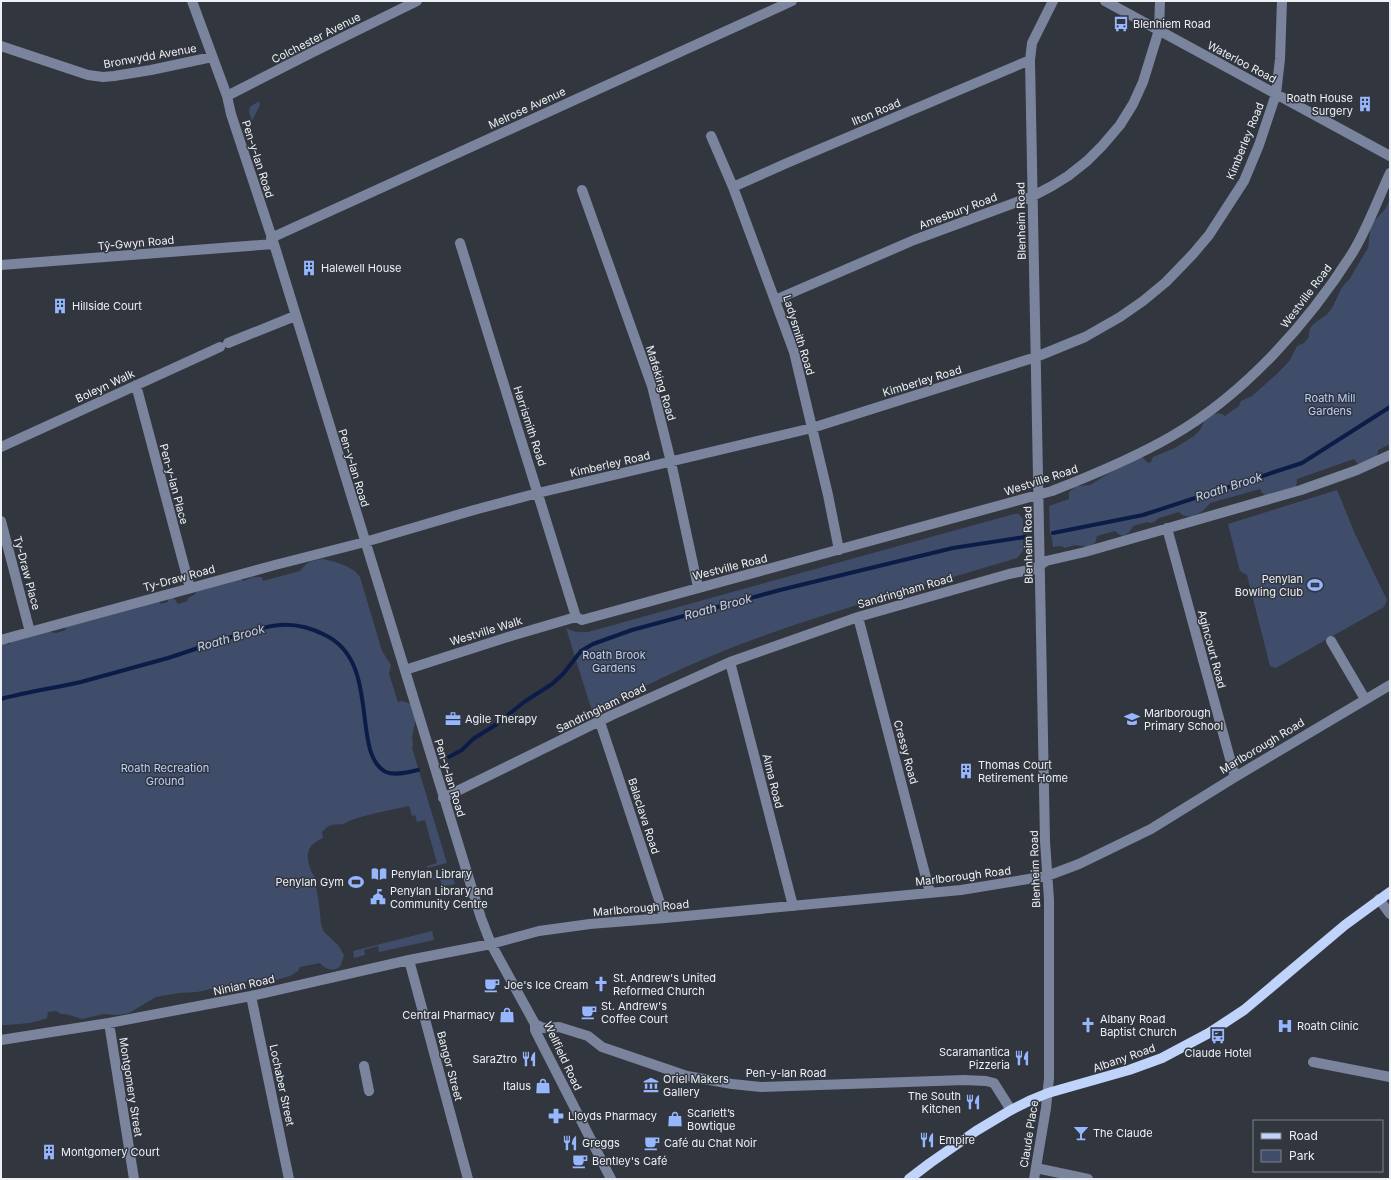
<svg xmlns="http://www.w3.org/2000/svg" width="1391" height="1180" font-family="Inter,sans-serif">
<style>
.green{fill:#404d6a}
.lines{fill:none;stroke-linecap:round;stroke-linejoin:round}
.stream{stroke:#0c1c48;stroke-width:4}
.minor{stroke:#7a859d;stroke-width:10}
.major{stroke:#c0d3fa;stroke-width:10}
.labels{text-anchor:middle;stroke-width:3;stroke-linejoin:round;paint-order:stroke}
.poi-label{font-size:11px;fill:#edf0f5;stroke:#32363f;text-anchor:start}
.street-label{font-size:11px;fill:#edf0f5;stroke:#32363f}
.park-label{font-size:11px;fill:#b9cffd;stroke:#32363f}
.water-label{font-size:12px;font-style:italic;fill:#c3d1f1;stroke:#32363f}
</style>
<rect width="100%" height="100%" fill="#32363f"/>
<path class="green" d="M259,101L260,105L252,121L249,112L250,107Z
M1390,199V444L1378,450V452L1376,457L1363,466L1357,463L1354,459L1297,479L1296,487L1268,497L1262,493L1260,489L1210,503C1204,512 1188,523 1179,512L1159,518L1154,522L1150,523L1148,522L1133,526C1129,534 1123,540 1115,531L1097,536L1095,543L1087,547L1075,545L1065,548L1060,546L1053,547L1052,538L1050,533L1049,506L1069,499V493L1071,490L1077,486L1090,485L1114,470L1141,456L1148,463L1151,462L1153,457L1175,448L1194,436L1200,430L1206,417C1212,415 1219,411 1225,416L1239,406L1241,401L1252,396L1278,373L1290,360L1297,346L1304,343L1309,337C1307,325 1319,321 1326,315C1337,306 1337,289 1349,280L1368,248L1371,225L1386,208Z
M1337,490L1355,534L1387,600L1384,607L1276,668L1270,666L1247,575L1240,571L1228,524Z
M1014,514H1019L1023,519V551L1017,558C926,586 833,609 744,643C692,662 642,688 592,711L566,628C574,632 580,633 588,632Z
M323,559C335,562 353,566 360,577L382,651L391,665L389,674L398,702L402,701L411,704L416,718L412,737L413,746L412,748L447,863L427,868V866L437,863L426,824L425,820L417,822L415,815L412,816L409,806C396,809 352,817 344,824C332,825 331,823 322,832L323,838C311,844 305,849 309,864C310,868 311,872 314,876L319,904L321,924L324,932L338,945L344,955C343,957 342,962 341,965C336,973 324,969 320,963L300,967L298,971L290,976L273,981H249L197,992L179,993L156,997L129,1013L117,1015L104,1014L82,1019L66,1014H61L56,1011L48,1012L47,1018C36,1023 14,1025 1,1025V641L4,644H10L14,635L21,629L44,631L56,633L66,630V625L124,603L127,600H134L139,597H149L158,600L161,604L168,602L167,597L172,596L178,604L188,601V598L194,595L198,589L239,577L243,581L253,577H262L263,581L300,571C306,562 313,560 323,559Z
M452,872L455,884L442,887L440,878L432,880L431,878Z
M432,931L434,940L379,952L378,946L364,950L365,955L354,958L353,951Z"/>
<g class="lines">
<path class="stream" d="M1053,533L1143,515L1302,463L1390,407
M1,699C27,692 54,688 81,682C110,674 139,666 168,658C190,651 212,643 234,636C250,631 265,626 281,625C297,624 311,628 325,635C382,662 350,754 386,772C395,776 409,772 418,770
M449,757L462,750L473,739L497,724L524,702L552,684L563,674L581,651L593,644L632,630L780,590L953,548L1025,537"/>
<path class="minor" d="M192,1L227,96L231,114L274,244L481,918L491,944L535,1024V1030L540,1040L611,1179
M1105,1L1390,156
M1,46L88,75L103,77L114,76L151,70L212,57
M227,96L313,52L417,1
M711,136L733,187L794,352L828,495L839,550
M733,187L787,163L1030,60
M582,190L652,386L671,462L698,587
M271,238L792,1
M460,243L576,617
M1,265L274,244
M775,300L914,240L1033,196L1052,186L1068,176L1087,161L1102,146L1120,125L1133,104L1143,82L1159,30L1160,1
M228,343L295,316
M136,385L190,588
M1,447L220,347
M1,521L30,632
M1167,528L1235,777
M576,617L582,620L1052,491C1093,475 1134,458 1172,436C1245,394 1309,322 1353,252C1368,227 1378,199 1390,173
M858,617L930,893
M1,640L275,565L365,542L474,510L538,493L812,428L1036,357L1085,337L1120,317L1143,301L1166,282L1193,254L1209,235L1244,181L1259,145L1276,94L1280,59L1282,1
M1331,641L1365,699
M730,662L793,906
M405,670L511,636L576,617
M600,722L665,918
M443,798L612,715L730,662L858,617L1009,574L1034,569L1046,561L1085,552L1301,490L1357,470L1390,455
M1379,899L1390,914
M409,960L468,1179
M251,996L289,1179
M109,1023L134,1179
M535,1024L543,1028L559,1027L588,1036L602,1047L687,1076L732,1084L761,1087L964,1080L986,1081L994,1083L1011,1110
M1,1040L109,1023L251,996L409,960L491,944L539,931L590,924L665,918L961,890L1047,876L1079,864L1151,829L1235,777L1390,685
M1313,1062L1390,1077
M364,1066L369,1091
M1036,1168L1088,1179
M1034,1179L1046,1108L1049,1078V900L1045,841L1030,60L1032,43L1053,1"/>
<path class="major" d="M909,1179L930,1163L976,1131L1011,1110L1031,1100L1048,1093L1129,1070L1162,1058L1209,1033L1244,1010L1345,925L1390,892"/>
</g>
<defs>
<symbol id="bus-bare" viewBox="-9 -9 18 18"><path d="M-5-6H5V4H4V6H2V4H-2V6H-4V4H-5ZM-3.5-4V0h7V-4ZM-3.5 1.2v1.5H-2V1.2ZM2 1.2v1.5H3.5V1.2Z" fill="#96b6fd" stroke="#32363f" stroke-width="2.5" paint-order="stroke"/></symbol>
<symbol id="building-bare" viewBox="-9 -9 18 18"><path d="M-4-6H4V6H1V3H-1V6H-4ZM-2.5-4.3h1.7v1.8h-1.7ZM.8-4.3h1.7v1.8H.8ZM-2.5-1h1.7V.8h-1.7ZM.8-1h1.7V.8H.8Z" fill="#96b6fd" stroke="#32363f" stroke-width="2.5" paint-order="stroke"/></symbol>
<symbol id="stadium-bare" viewBox="-9 -9 18 18"><path d="M0-5a6.5 5 0 1 0 0 10a6.5 5 0 1 0 0-10ZM-3.5-1.8h7v3.6h-7Z" fill="#96b6fd" stroke="#32363f" stroke-width="2.5" paint-order="stroke"/></symbol>
<symbol id="office-bare" viewBox="-9 -9 18 18"><path d="M-6-3h4V-5.5h4V-3h4V5H-6ZM-1-4.5V-3h2v-1.5ZM-6 0V1H6V0Z" fill="#96b6fd" stroke="#32363f" stroke-width="2.5" paint-order="stroke"/></symbol>
<symbol id="school-bare" viewBox="-9 -9 18 18"><path d="M0-5L7-2L0 1L-7-2ZM-4 1L0 2.5L4 1V4Q0 6-4 4Z" fill="#96b6fd" stroke="#32363f" stroke-width="2.5" paint-order="stroke"/></symbol>
<symbol id="library-bare" viewBox="-9 -9 18 18"><path d="M-6-4Q-3-5.5-.7-3.5V5Q-3 3-6 4ZM6-4Q3-5.5 .7-3.5V5Q3 3 6 4Z" fill="#96b6fd" stroke="#32363f" stroke-width="2.5" paint-order="stroke"/></symbol>
<symbol id="civic-bare" viewBox="-9 -9 18 18"><path d="M-.6-6.5H3V-4.5H.6V-3L4-1V1h2V6H-6V1h2V-1L-.6-3ZM-1.2 2.5V6h2.4V2.5Z" fill="#96b6fd" stroke="#32363f" stroke-width="2.5" paint-order="stroke"/></symbol>
<symbol id="church-bare" viewBox="-9 -9 18 18"><path d="M-1.2-6h2.4v3.5h3.3v2.4h-3.3V6h-2.4V-.1h-3.3v-2.4h3.3Z" fill="#96b6fd" stroke="#32363f" stroke-width="2.5" paint-order="stroke"/></symbol>
<symbol id="cafe-bare" viewBox="-9 -9 18 18"><path d="M-5.5-4.5H6V0H3Q3 3.5 0 3.5H-2.5Q-5.5 3.5-5.5 0ZM3-3.2v2h1.7v-2ZM-6 4.5H4V6H-6Z" fill="#96b6fd" stroke="#32363f" stroke-width="2.5" paint-order="stroke"/></symbol>
<symbol id="shop-bare" viewBox="-9 -9 18 18"><path d="M-5-2.5h2.3a2.7 3.5 0 0 1 5.4 0H5L5.5 6h-11ZM-1.5-2.5h3a1.5 2.3 0 0 0-3 0Z" fill="#96b6fd" stroke="#32363f" stroke-width="2.5" paint-order="stroke"/></symbol>
<symbol id="hospital-bare" viewBox="-9 -9 18 18"><path d="M-5-5h3v3.5h4V-5h3V5h-3V1.5h-4V5h-3Z" fill="#96b6fd" stroke="#32363f" stroke-width="2.5" paint-order="stroke"/></symbol>
<symbol id="restaurant-bare" viewBox="-9 -9 18 18"><path d="M-5-6h1v4h1v-4h1v4h1v-4h1v5L-1.5 .5V6h-2V.5L-5-1ZM5-6V6H3V1.5H1.5Q1.5-4 5-6Z" fill="#96b6fd" stroke="#32363f" stroke-width="2.5" paint-order="stroke"/></symbol>
<symbol id="museum-bare" viewBox="-9 -9 18 18"><path d="M0-6L6-3V-2H-6V-3ZM-5-1h2V3h-2ZM-1-1h2V3h-2ZM3-1h2V3H3ZM-6 4H6V6H-6Z" fill="#96b6fd" stroke="#32363f" stroke-width="2.5" paint-order="stroke"/></symbol>
<symbol id="pharmacy-bare" viewBox="-9 -9 18 18"><path d="M-2-6h4v4h4v4h-4v4h-4v-4h-4v-4h4Z" fill="#96b6fd" stroke="#32363f" stroke-width="2.5" paint-order="stroke"/></symbol>
<symbol id="bar-bare" viewBox="-9 -9 18 18"><path d="M-6-5H6L.8 .8V4.5H3.5V6h-7V4.5H-.8V.8Z" fill="#96b6fd" stroke="#32363f" stroke-width="2.5" paint-order="stroke"/></symbol>
</defs>
<g fill-rule="evenodd">
<use href="#bus-bare" x="1110" y="13" width="22" height="22"/>
<use href="#building-bare" x="1354" y="93" width="22" height="22"/>
<use href="#building-bare" x="298" y="257" width="22" height="22"/>
<use href="#building-bare" x="49" y="295" width="22" height="22"/>
<use href="#stadium-bare" x="1304" y="574" width="22" height="22"/>
<use href="#office-bare" x="442" y="708" width="22" height="22"/>
<use href="#school-bare" x="1121" y="708" width="22" height="22"/>
<use href="#building-bare" x="955" y="760" width="22" height="22"/>
<use href="#library-bare" x="368" y="863" width="22" height="22"/>
<use href="#stadium-bare" x="345" y="871" width="22" height="22"/>
<use href="#civic-bare" x="367" y="886" width="22" height="22"/>
<use href="#church-bare" x="590" y="973" width="22" height="22"/>
<use href="#cafe-bare" x="481" y="974" width="22" height="22"/>
<use href="#cafe-bare" x="578" y="1001" width="22" height="22"/>
<use href="#shop-bare" x="496" y="1004" width="22" height="22"/>
<use href="#church-bare" x="1077" y="1014" width="22" height="22"/>
<use href="#hospital-bare" x="1274" y="1015" width="22" height="22"/>
<use href="#bus-bare" x="1207" y="1025" width="22" height="22"/>
<use href="#restaurant-bare" x="1011" y="1047" width="22" height="22"/>
<use href="#restaurant-bare" x="518" y="1048" width="22" height="22"/>
<use href="#museum-bare" x="640" y="1074" width="22" height="22"/>
<use href="#shop-bare" x="532" y="1075" width="22" height="22"/>
<use href="#restaurant-bare" x="962" y="1091" width="22" height="22"/>
<use href="#pharmacy-bare" x="545" y="1105" width="22" height="22"/>
<use href="#shop-bare" x="664" y="1108" width="22" height="22"/>
<use href="#bar-bare" x="1070" y="1122" width="22" height="22"/>
<use href="#restaurant-bare" x="916" y="1129" width="22" height="22"/>
<use href="#restaurant-bare" x="559" y="1132" width="22" height="22"/>
<use href="#cafe-bare" x="641" y="1132" width="22" height="22"/>
<use href="#building-bare" x="38" y="1141" width="22" height="22"/>
<use href="#cafe-bare" x="569" y="1150" width="22" height="22"/>
</g>
<g class="labels">
<g class="poi-label">
<text x="1133" y="28">Blenhiem Road</text>
<text x="1353" y="102" text-anchor="end">Roath House<tspan x="1353" dy="13">Surgery</tspan></text>
<text x="321" y="272">Halewell House</text>
<text x="72" y="310">Hillside Court</text>
<text x="1303" y="583" text-anchor="end">Penylan<tspan x="1303" dy="13">Bowling Club</tspan></text>
<text x="1144" y="717">Marlborough<tspan x="1144" dy="13">Primary School</tspan></text>
<text x="465" y="723">Agile Therapy</text>
<text x="978" y="769">Thomas Court<tspan x="978" dy="13">Retirement Home</tspan></text>
<text x="391" y="878">Penylan Library</text>
<text x="344" y="886" text-anchor="end">Penylan Gym</text>
<text x="390" y="895">Penylan Library and<tspan x="390" dy="13">Community Centre</tspan></text>
<text x="613" y="982">St. Andrew's United<tspan x="613" dy="13">Reformed Church</tspan></text>
<text x="504" y="989">Joe's Ice Cream</text>
<text x="601" y="1010">St. Andrew's<tspan x="601" dy="13">Coffee Court</tspan></text>
<text x="495" y="1019" text-anchor="end">Central Pharmacy</text>
<text x="1100" y="1023">Albany Road<tspan x="1100" dy="13">Baptist Church</tspan></text>
<text x="1297" y="1030">Roath Clinic</text>
<text x="1010" y="1056" text-anchor="end">Scaramantica<tspan x="1010" dy="13">Pizzeria</tspan></text>
<text x="1218" y="1057" text-anchor="middle">Claude Hotel</text>
<text x="517" y="1063" text-anchor="end">SaraZtro</text>
<text x="663" y="1083">Oriel Makers<tspan x="663" dy="13">Gallery</tspan></text>
<text x="531" y="1090" text-anchor="end">Italus</text>
<text x="961" y="1100" text-anchor="end">The South<tspan x="961" dy="13">Kitchen</tspan></text>
<text x="687" y="1117">Scarlett’s<tspan x="687" dy="13">Bowtique</tspan></text>
<text x="568" y="1120">Lloyds Pharmacy</text>
<text x="1093" y="1137">The Claude</text>
<text x="939" y="1144">Empire</text>
<text x="582" y="1147">Greggs</text>
<text x="664" y="1147">Café du Chat Noir</text>
<text x="61" y="1156">Montgomery Court</text>
<text x="592" y="1165">Bentley's Café</text>
</g>
<g class="street-label">
<text transform="translate(316 38) rotate(-27)" y="4">Colchester Avenue</text>
<text transform="translate(150 56) rotate(-10)" y="4">Bronwydd Avenue</text>
<text transform="translate(1242 62) rotate(28)" y="4">Waterloo Road</text>
<text transform="translate(527 108) rotate(-25)" y="4">Melrose Avenue</text>
<text transform="translate(876 112) rotate(-23)" y="4">Ilton Road</text>
<text transform="translate(1245 141) rotate(-68)" y="4">Kimberley Road</text>
<text transform="translate(258 159) rotate(72)" y="4">Pen-y-lan Road</text>
<text transform="translate(958 211) rotate(-21)" y="4">Amesbury Road</text>
<text transform="translate(1021 221) rotate(-91)" y="4">Blenheim Road</text>
<text transform="translate(136 243) rotate(-5)" y="4">Tŷ-Gwyn Road</text>
<text transform="translate(1306 296) rotate(-53)" y="4">Westville Road</text>
<text transform="translate(799 335) rotate(73)" y="4">Ladysmith Road</text>
<text transform="translate(922 381) rotate(-17)" y="4">Kimberley Road</text>
<text transform="translate(661 383) rotate(73)" y="4">Mafeking Road</text>
<text transform="translate(105 386) rotate(-25)" y="4">Boleyn Walk</text>
<text transform="translate(530 426) rotate(72)" y="4">Harrismith Road</text>
<text transform="translate(610 464) rotate(-13)" y="4">Kimberley Road</text>
<text transform="translate(354 468) rotate(73)" y="4">Pen-y-lan Road</text>
<text transform="translate(1041 480) rotate(-18)" y="4">Westville Road</text>
<text transform="translate(174 484) rotate(75)" y="4">Pen-y-lan Place</text>
<text transform="translate(1028 545) rotate(-91)" y="4">Blenheim Road</text>
<text transform="translate(730 567) rotate(-14)" y="4">Westville Road</text>
<text transform="translate(27 573) rotate(75)" y="4">Ty-Draw Place</text>
<text transform="translate(179 578) rotate(-15)" y="4">Ty-Draw Road</text>
<text transform="translate(905 591) rotate(-16)" y="4">Sandringham Road</text>
<text transform="translate(486 631) rotate(-17)" y="4">Westville Walk</text>
<text transform="translate(1212 649) rotate(75)" y="4">Agincourt Road</text>
<text transform="translate(601 708) rotate(-26)" y="4">Sandringham Road</text>
<text transform="translate(1262 746) rotate(-31)" y="4">Marlborough Road</text>
<text transform="translate(906 752) rotate(75)" y="4">Cressy Road</text>
<text transform="translate(450 778) rotate(73)" y="4">Pen-y-lan Road</text>
<text transform="translate(773 781) rotate(76)" y="4">Alma Road</text>
<text transform="translate(644 816) rotate(72)" y="4">Balaclava Road</text>
<text transform="translate(1035 869) rotate(-92)" y="4">Blenheim Road</text>
<text transform="translate(963 876) rotate(-7)" y="4">Marlborough Road</text>
<text transform="translate(641 908) rotate(-5)" y="4">Marlborough Road</text>
<text transform="translate(244 985) rotate(-12)" y="4">Ninian Road</text>
<text transform="translate(563 1056) rotate(65)" y="4">Wellfield Road</text>
<text transform="translate(1124 1058) rotate(-19)" y="4">Albany Road</text>
<text transform="translate(450 1066) rotate(75)" y="4">Bangor Street</text>
<text x="786" y="1077">Pen-y-lan Road</text>
<text transform="translate(282 1085) rotate(78)" y="4">Lochaber Street</text>
<text transform="translate(131 1087) rotate(81)" y="4">Montgomery Street</text>
<text transform="translate(1029 1134) rotate(-81)" y="4">Claude Place</text>
</g>
<g class="park-label">
<text x="1330" y="402">Roath Mill<tspan x="1330" dy="13">Gardens</tspan></text>
<text x="614" y="659">Roath Brook<tspan x="614" dy="13">Gardens</tspan></text>
<text x="165" y="772">Roath Recreation<tspan x="165" dy="13">Ground</tspan></text>
</g>
<g class="water-label">
<text transform="translate(1229 487) rotate(-18)" y="4">Roath Brook</text>
<text transform="translate(718 607) rotate(-15)" y="4">Roath Brook</text>
<text transform="translate(231 638) rotate(-16)" y="4">Roath Brook</text>
</g>
</g>
<rect width="1391" height="1180" fill="none" stroke="#edf0f5" stroke-width="4"/>
<rect x="1253" y="1120" width="130" height="52" fill="#32363f" stroke="#7d8088"/>
<rect x="1261" y="1133" width="20" height="6" fill="#c0d3fa" stroke="#7d8088"/>
<text x="1289" y="1140" font-size="12" fill="#edf0f5">Road</text>
<rect x="1261" y="1150" width="20" height="12" fill="#404d6a" stroke="#7d8088"/>
<text x="1289" y="1160" font-size="12" fill="#edf0f5">Park</text>
</svg>
